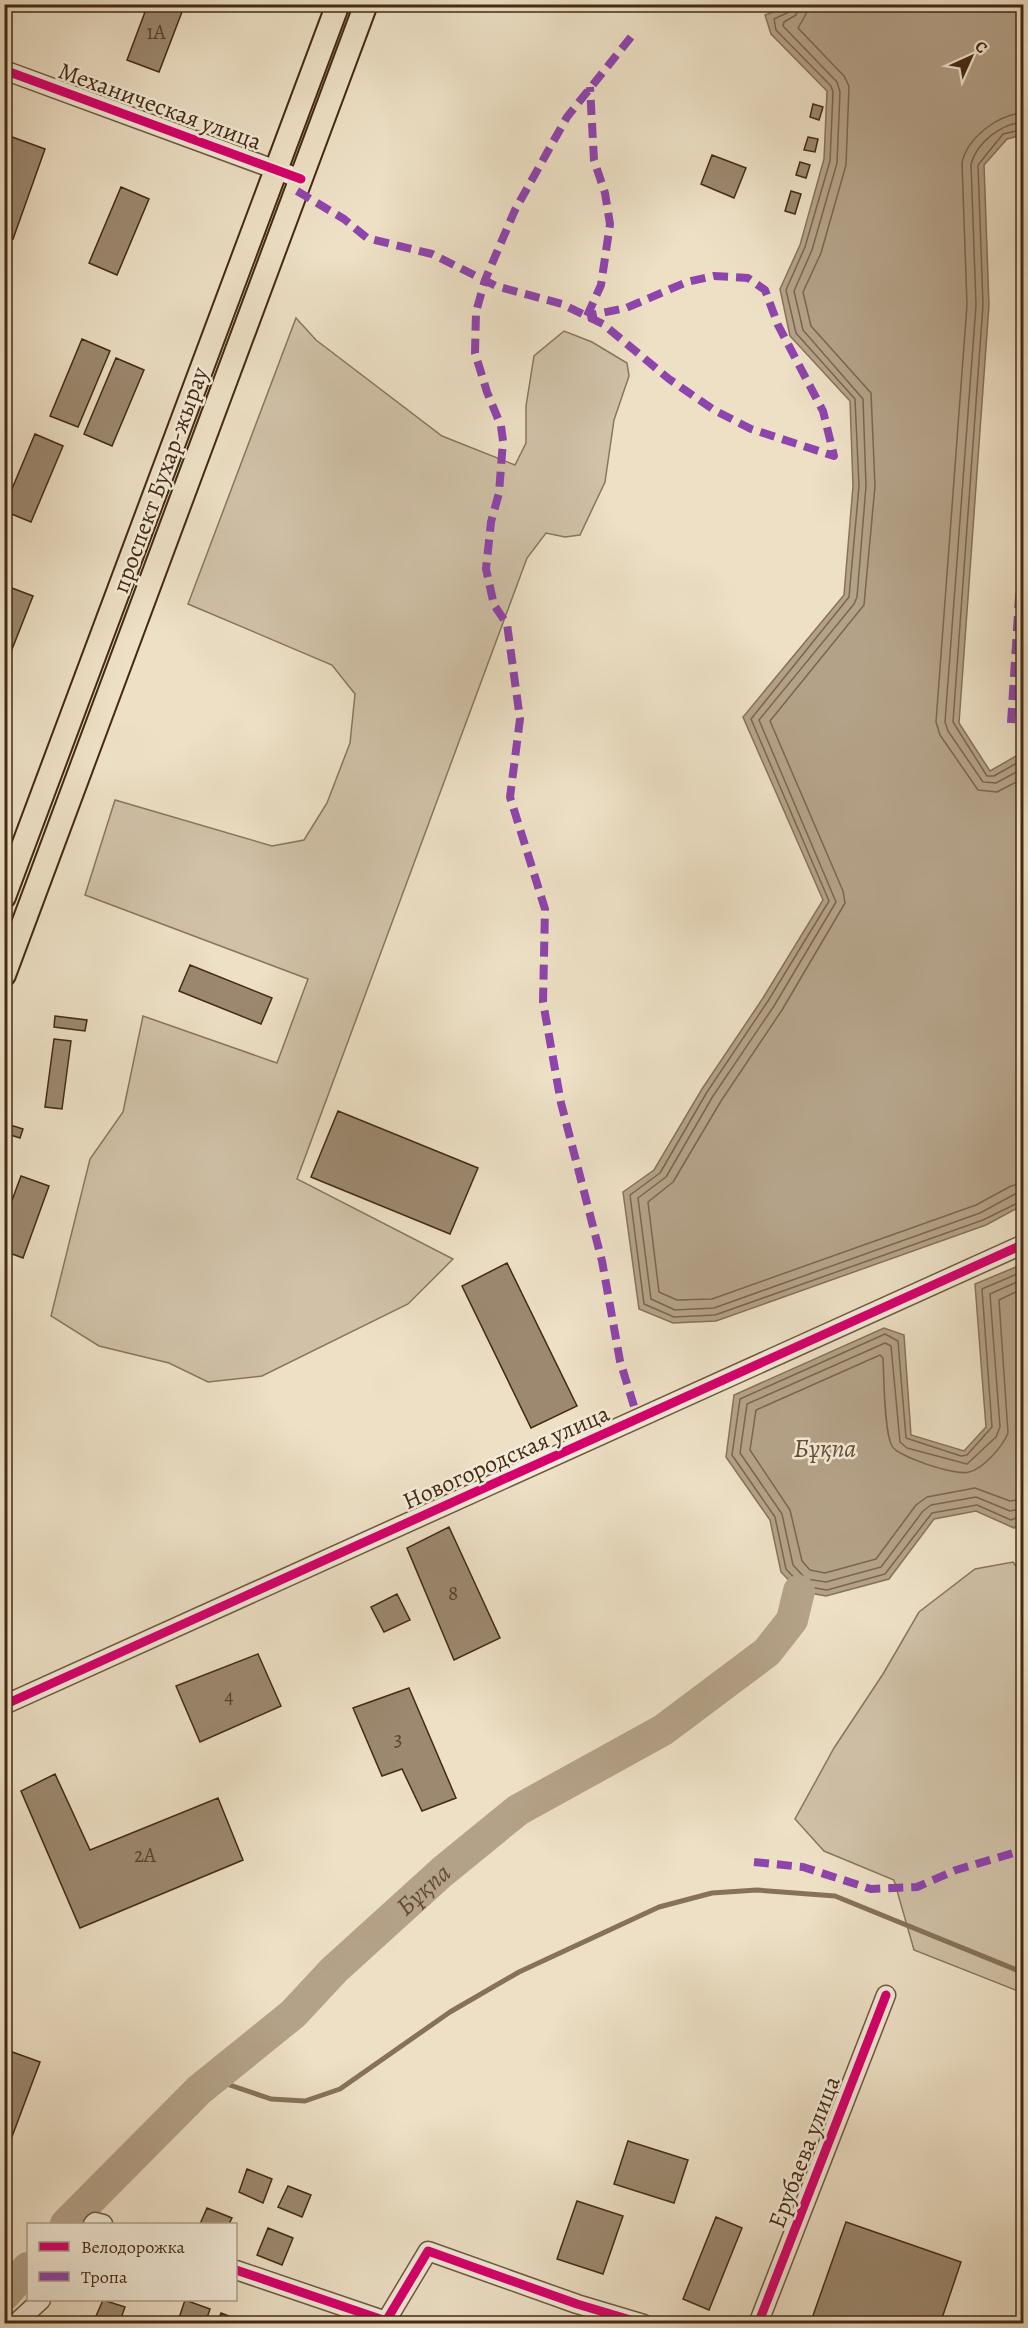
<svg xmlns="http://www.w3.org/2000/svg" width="1028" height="2328" font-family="Alegreya,serif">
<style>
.green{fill:#d0c1a7;stroke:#8a765d;stroke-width:1.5}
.water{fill:#b4a288;stroke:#877259;stroke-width:1.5}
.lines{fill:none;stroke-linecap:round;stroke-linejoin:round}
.shore{stroke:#7c664e;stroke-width:1.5}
.stream{stroke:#877259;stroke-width:5}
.river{stroke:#b4a288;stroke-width:32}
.building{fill:#9c8970;stroke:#442a13;stroke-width:1.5}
.minor-casing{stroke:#6e5840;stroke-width:21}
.major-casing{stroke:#442a13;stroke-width:26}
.minor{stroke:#f3ebd9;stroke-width:18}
.major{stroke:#ede0c5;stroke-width:22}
.quiet{stroke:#8e44ad;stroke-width:8;stroke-dasharray:15 8;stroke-linecap:butt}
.cycleway-casing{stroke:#f3ebd9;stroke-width:13}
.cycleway{stroke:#d6006c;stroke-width:9}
.labels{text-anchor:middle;stroke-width:5;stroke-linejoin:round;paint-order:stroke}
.number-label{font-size:21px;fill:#5a422a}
.street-label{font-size:24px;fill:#442a13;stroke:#f3ebd9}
.water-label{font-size:26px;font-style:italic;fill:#664e36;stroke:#f3ebd9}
</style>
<rect width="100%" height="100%" fill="#ede0c5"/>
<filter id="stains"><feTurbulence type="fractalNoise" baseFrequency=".00333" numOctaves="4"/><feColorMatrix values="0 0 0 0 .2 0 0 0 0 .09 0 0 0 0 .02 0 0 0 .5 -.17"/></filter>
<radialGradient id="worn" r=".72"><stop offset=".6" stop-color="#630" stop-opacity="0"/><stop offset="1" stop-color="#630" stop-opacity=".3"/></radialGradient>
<path class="green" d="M296,318L316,340L442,436L515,465L526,443V406L534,356L564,331L592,342L627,363L629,376L614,420L605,482L580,535L565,537L546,533L527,558L297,1179L453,1259L408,1304L262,1376L208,1382L169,1363L99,1346L51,1316L90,1159L123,1112L143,1016L277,1063L308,979L85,895L115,800L272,846L304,840L327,803L350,743L355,694L332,665L188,604Z
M1013,1562L1024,1577L1023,1993L914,1950L894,1880L824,1851L795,1819L834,1748L883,1674L919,1612L975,1569Z"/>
<path class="water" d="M791,5H1023V135L1007,139L984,165L989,305L959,723L990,771L1023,752V1205L986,1225L716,1321L673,1323L639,1309L623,1192L654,1170L702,1089L763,998L823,900L743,717L844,595L853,486L850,401L790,336L780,289L800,245L824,159L827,91L771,34L765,15Z
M1023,1264V1519L1014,1528L976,1511L934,1519L889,1579L826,1596L799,1591L781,1572L770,1520L726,1457L734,1395L884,1328L904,1335L911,1435L964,1451L986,1427L975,1284Z"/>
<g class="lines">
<path class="shore" d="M791,4L789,12L774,19L776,30L831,86L833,92L830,161L805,247L786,290L796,333L855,399L859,486L849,597L751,719L829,901L768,1001L707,1092L660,1173L630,1195L644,1304L674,1317L715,1315L983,1220L1024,1200
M799,4L796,15L784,22L783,26L837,82L840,92L837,163L812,250L794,291L803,330L863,399L866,486L857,597L854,604L759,720L836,902L774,1006L713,1096L666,1177L638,1198L651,1299L675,1310L714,1308L980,1213L1015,1194L1024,1192
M808,4L806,14L798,28L844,76L849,86L846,165L821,253L803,292L811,326L871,393L875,486L864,605L770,721L843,891L845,903L782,1010L721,1101L673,1182L648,1202L659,1292L677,1300L712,1299L976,1205L1011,1186L1024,1183
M1024,113C998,114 967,138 962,163L967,305L936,722L940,735L978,790L997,792L1024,778
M1024,122C1002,123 977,142 971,164L976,305L945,722L948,731L983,782L996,783L1024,768
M1024,129L1003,134L978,165L983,305L953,722L987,776H994L1024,759
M1024,1271L982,1289L992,1427L967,1455L961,1456L906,1438L898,1341L885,1334L740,1399L732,1455L775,1517L786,1569L802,1586L827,1590L885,1574L932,1513L977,1505L1011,1520L1024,1515
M1024,1279L990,1294L1000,1427L996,1437L967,1464L907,1448L900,1442L891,1346L885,1343L747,1404L740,1453L782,1514L793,1565L806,1579L826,1582L881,1567L923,1511L931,1505L976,1497L1010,1511L1024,1508
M1024,1288L999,1300L1008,1433C1003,1446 983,1469 969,1472C956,1476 898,1457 892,1446C884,1432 884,1376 883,1358L880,1355L756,1410L750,1450L790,1510L802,1561L810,1570L825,1573L876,1559L916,1505L927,1497L975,1488L1010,1501L1024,1499"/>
<path class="stream" d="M212,2079L271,2099L305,2101L340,2089L450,2012L519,1972L659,1907L712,1893L757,1890L835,1896L1024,1973"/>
<g class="river">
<path id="s1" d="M66,2224L199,2090L293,2014L334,1970L442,1872L518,1810L663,1730L767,1652L792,1620L799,1591"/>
<path d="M4,2295L28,2268"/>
</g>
</g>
<path class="building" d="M148,4H185L159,72L127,60Z
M813,104L823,107L819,120L810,117Z
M4,134L45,149L13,239L4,236Z
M808,137L818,139L815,152L804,150Z
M712,155L746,168L734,198L701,184Z
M800,162L810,165L806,178L796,175Z
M121,187L149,199L117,275L89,263Z
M791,191L801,194L795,214L785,211Z
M82,339L110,351L78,427L50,416Z
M116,358L144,370L112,446L84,434Z
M35,434L63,446L31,522L4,511V508Z
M4,585L33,596L7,662L4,661Z
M190,965L272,998L261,1024L179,991Z
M55,1016L87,1020L85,1031L54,1027Z
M54,1039L71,1041L62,1109L45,1107Z
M338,1111L478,1168L450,1234L311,1177Z
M4,1123L23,1129L20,1138L4,1133Z
M21,1176L49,1186L23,1258L4,1251V1222Z
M507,1263L577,1406L531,1428L462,1286Z
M449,1527L500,1638L454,1660L407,1548Z
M397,1594L410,1620L384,1632L371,1607Z
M258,1654L281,1706L200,1742L176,1686Z
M409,1688L456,1798L422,1811L402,1769L382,1776L353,1708Z
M55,1774L90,1850L218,1798L243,1860L80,1928L21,1791Z
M4,2049L40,2062L4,2158Z
M628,2141L688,2160L674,2203L614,2184Z
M247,2169L272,2179L263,2203L239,2192Z
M288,2186L311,2195L302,2217L278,2207Z
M577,2201L623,2216L603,2274L557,2259Z
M207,2208L232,2218L229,2224H200Z
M716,2217L742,2228L709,2310L683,2299Z
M846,2222L961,2262L940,2324H810Z
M268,2228L293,2238L282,2265L257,2255Z
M103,2300L125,2307L119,2324L93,2323Z
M185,2300L210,2309L205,2324H177Z
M221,2313L247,2323L246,2324H217Z"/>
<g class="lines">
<defs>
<path id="minor" d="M4,70L301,179
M4,1705L1024,1244
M93,2224L95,2222L103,2224
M236,2270L386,2321L428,2251L577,2304L644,2324
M15,2324L41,2300
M758,2324L886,1995"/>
<path id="major" d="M4,897L338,4
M4,975L366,4"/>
</defs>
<use href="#minor" class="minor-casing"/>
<use href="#major" class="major-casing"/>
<use href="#minor" class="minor"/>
<use href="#major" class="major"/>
<path class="quiet" d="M631,37L567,117L515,210L485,280L476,312L475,353L487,392L501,426L503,441L499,493L491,522L486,569L494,605L507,624L520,719L510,797L545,909L543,1002L561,1103L602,1261L620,1361L638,1419
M297,191L344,219L367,238L432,254L496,286L562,304L603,324L669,379L714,410L751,429L834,456L823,411L778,325L765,290L748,278L714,276L687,282L626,308L587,316
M587,316L601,285L610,224L605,193L594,160L590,87
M1011,723L1024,520
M754,1862L803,1867L871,1889L917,1887L956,1870L1024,1850"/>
<defs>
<path id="cycleway" d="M4,70L301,179
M4,1705L1024,1244
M236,2270L386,2321L428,2251L577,2304L644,2324
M758,2324L886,1995"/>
</defs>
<use href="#cycleway" class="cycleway-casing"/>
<use href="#cycleway" class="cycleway"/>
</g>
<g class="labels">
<g class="number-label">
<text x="156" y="39">1А</text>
<text x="453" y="1600">8</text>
<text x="229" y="1703">4</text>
<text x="398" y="1746">3</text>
<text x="145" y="1862">2А</text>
</g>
<g class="street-label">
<text transform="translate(160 106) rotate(20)" y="8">Механическая улица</text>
<text transform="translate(160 480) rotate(-70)" y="8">проспект Бухар-жырау</text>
<text transform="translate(506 1457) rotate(-24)" y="8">Новогородская улица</text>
<text transform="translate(804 2152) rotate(-69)" y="8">Ерубаева улица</text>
</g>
<g class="water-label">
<text x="825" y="1457">Бұқпа</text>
<text dy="9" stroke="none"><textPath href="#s1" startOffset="490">Бұқпа</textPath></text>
</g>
</g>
<rect width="1028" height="2328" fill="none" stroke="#ede0c5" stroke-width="24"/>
<rect x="6" y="6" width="1016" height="2316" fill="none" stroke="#442a13" stroke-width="3"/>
<rect x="12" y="12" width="1004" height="2304" fill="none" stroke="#442a13" stroke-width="1.5"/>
<rect x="27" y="2223" width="210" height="78" fill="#f3ebd9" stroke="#ad9e8a" stroke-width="1.5"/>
<rect x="39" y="2242" width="30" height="9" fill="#d6006c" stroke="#ad9e8a" stroke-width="1.5"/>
<text x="81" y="2253" font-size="18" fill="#442a13">Велодорожка</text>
<rect x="39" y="2272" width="30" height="9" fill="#8e44ad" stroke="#ad9e8a" stroke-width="1.5"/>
<text x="81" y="2283" font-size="18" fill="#442a13">Тропа</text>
<g transform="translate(971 57) rotate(45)" stroke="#f3ebd9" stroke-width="4.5" paint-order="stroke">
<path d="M0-4.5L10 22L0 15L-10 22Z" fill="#442a13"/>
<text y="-9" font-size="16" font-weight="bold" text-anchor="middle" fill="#442a13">С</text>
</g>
<rect width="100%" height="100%" filter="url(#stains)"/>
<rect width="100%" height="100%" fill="url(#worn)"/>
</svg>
